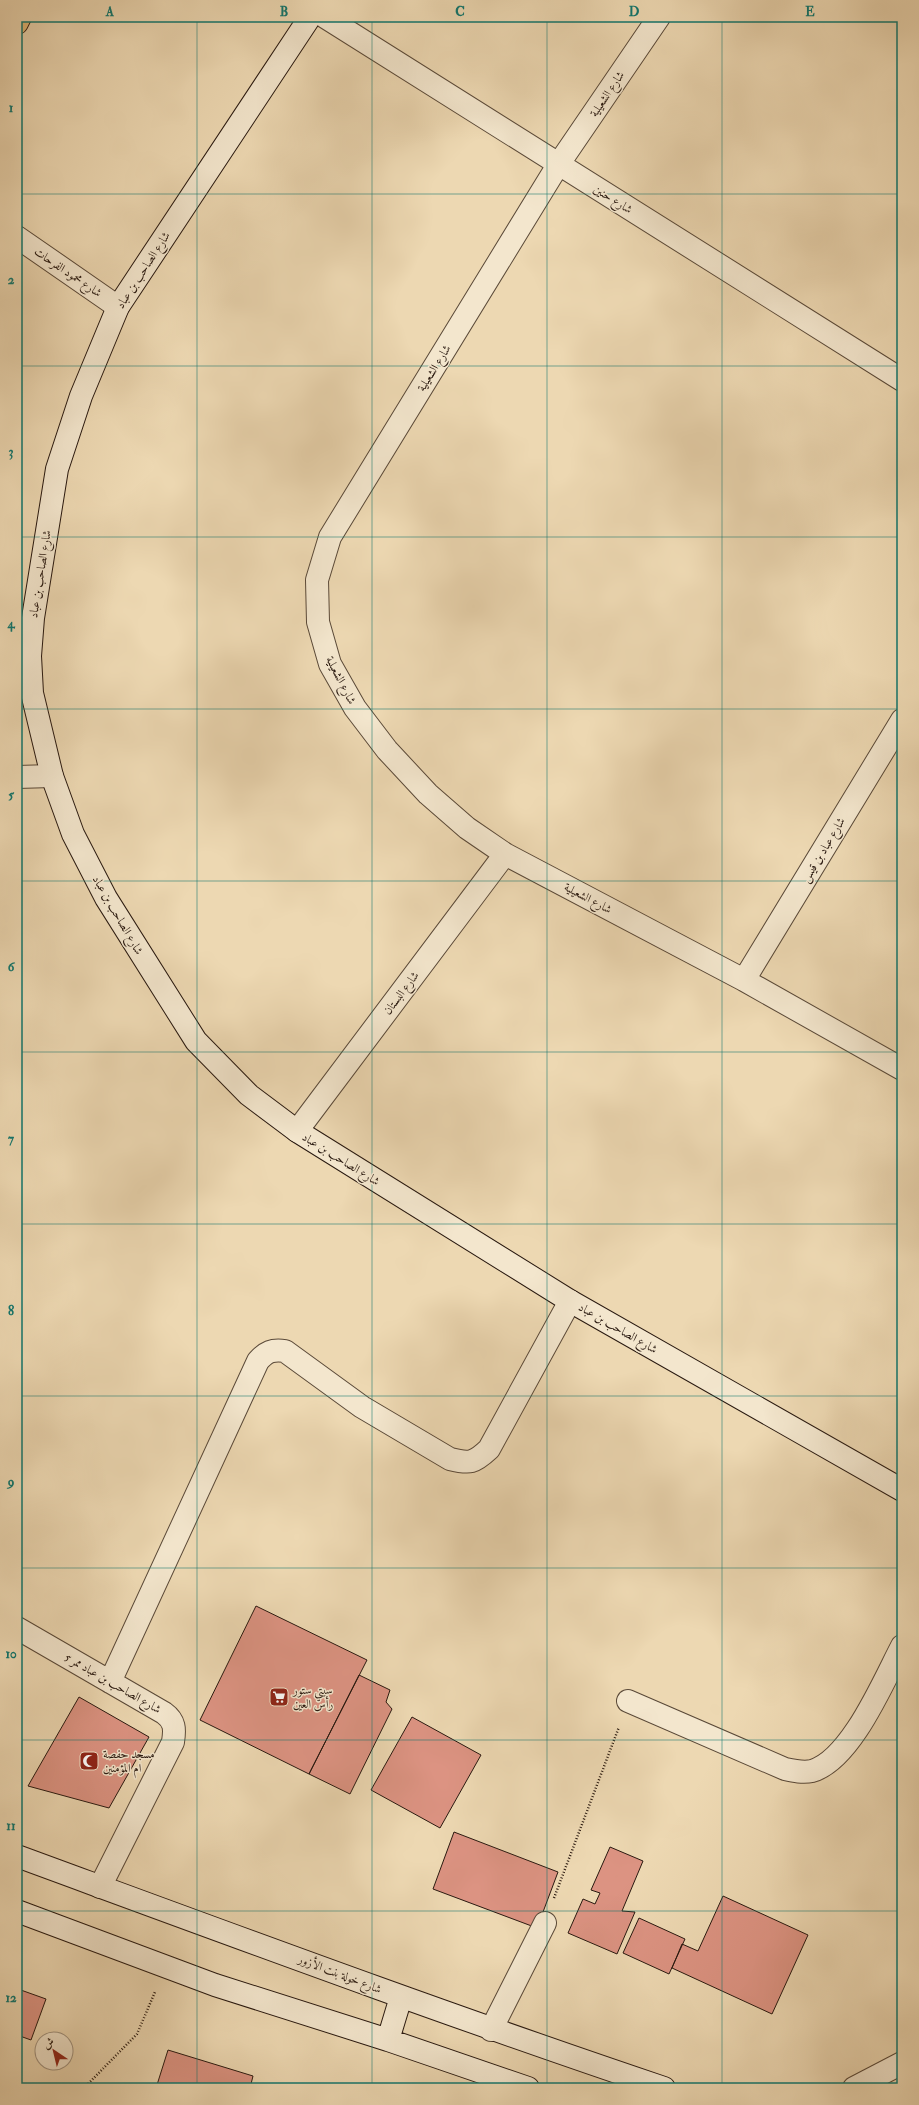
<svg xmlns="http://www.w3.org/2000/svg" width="919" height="2105" font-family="'IM FELL Double Pica',Amiri,serif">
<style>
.building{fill:#dc9382;stroke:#291910}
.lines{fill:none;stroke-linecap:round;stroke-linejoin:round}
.street-casing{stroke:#5a4938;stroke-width:24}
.secondary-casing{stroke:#291910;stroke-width:24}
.highway-casing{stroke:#291910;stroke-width:24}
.path{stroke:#291910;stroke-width:2.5;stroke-dasharray:1 2;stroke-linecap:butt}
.street{stroke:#f3e6cd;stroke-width:22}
.secondary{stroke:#f3e6cd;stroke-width:22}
.highway{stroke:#e6bc79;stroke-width:22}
.grid{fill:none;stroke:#0f766e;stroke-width:1;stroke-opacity:0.55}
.labels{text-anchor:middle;stroke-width:3;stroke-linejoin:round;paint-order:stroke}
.street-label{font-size:12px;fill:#291910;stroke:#f3e6cd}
.poi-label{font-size:12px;fill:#291910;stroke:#f3e6cd;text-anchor:start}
.neatline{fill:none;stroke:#0f766e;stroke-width:1.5}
.grid-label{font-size:13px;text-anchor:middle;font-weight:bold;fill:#0f766e}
</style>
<rect width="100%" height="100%" fill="#edd8b2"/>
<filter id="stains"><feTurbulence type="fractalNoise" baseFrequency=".005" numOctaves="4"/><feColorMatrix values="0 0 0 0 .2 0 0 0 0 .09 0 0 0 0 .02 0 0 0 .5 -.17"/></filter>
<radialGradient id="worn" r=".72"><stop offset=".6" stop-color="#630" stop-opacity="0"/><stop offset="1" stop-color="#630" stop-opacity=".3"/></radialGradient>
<path class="building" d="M256,1606L367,1660L309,1774L200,1720Z
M359,1675L390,1690L386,1702L392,1709L350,1794L309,1774Z
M79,1697L149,1737L109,1808L28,1786Z
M412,1717L481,1755L440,1828L371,1790Z
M454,1832L558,1872L537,1928L433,1889Z
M610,1847L643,1861L622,1911L635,1912L617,1954L568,1933L583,1899L595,1904L600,1893L591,1890Z
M723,1896L808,1935L772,2014L672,1968L682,1944L698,1951Z
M639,1918L685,1939L669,1974L623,1953Z
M18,1989L46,1999L31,2040L17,2035Z
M168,2050L253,2076L250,2088H156Z"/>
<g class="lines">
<defs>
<path id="street" d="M325,17L902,380
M659,17L558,165L330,537L317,580L318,622L330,664L355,708L387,750L428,794L467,828L505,854L744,980L902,1069
M17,237L118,307
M17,777L52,776
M744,980L902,720
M297,1131L505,854
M17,1628L164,1713C175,1721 175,1729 173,1742L100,1887
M110,1682L258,1361C266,1352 272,1349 285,1351L362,1407L450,1459C470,1464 474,1463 489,1449L570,1301
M628,1701L785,1769C794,1771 803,1773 812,1771C851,1760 884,1680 902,1646
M491,2030L545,1923
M854,2088L902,2063"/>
<path id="secondary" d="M310,17L118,307L81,396L57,469L33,618L30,656L32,693L52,776L73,834L106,898L196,1041L249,1095L297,1131L570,1301L902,1490
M17,1856C232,1935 447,2015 664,2088
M17,1911L215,1985L388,2040L528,2088
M388,2040L401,1997"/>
<path id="highway" d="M17,23L20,17"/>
</defs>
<use href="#street" class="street-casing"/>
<use href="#secondary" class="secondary-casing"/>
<use href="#highway" class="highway-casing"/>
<path class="path" d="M554,1898L619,1727
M84,2088L137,2034L155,1992"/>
<use href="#street" class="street"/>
<use href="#secondary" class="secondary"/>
<use href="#highway" class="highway"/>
</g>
<path class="grid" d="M197,17V2088M372,17V2088M547,17V2088M722,17V2088M17,194H902M17,366H902M17,537H902M17,709H902M17,881H902M17,1052H902M17,1224H902M17,1396H902M17,1568H902M17,1740H902M17,1911H902"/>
<defs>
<symbol id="supermarket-square" viewBox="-11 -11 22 22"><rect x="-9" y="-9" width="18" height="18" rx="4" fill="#8f2418" stroke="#f3e6cd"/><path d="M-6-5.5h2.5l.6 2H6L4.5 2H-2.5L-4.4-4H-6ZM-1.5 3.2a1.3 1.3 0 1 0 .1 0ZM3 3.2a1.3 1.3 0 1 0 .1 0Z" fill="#fff"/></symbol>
<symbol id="mosque-square" viewBox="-11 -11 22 22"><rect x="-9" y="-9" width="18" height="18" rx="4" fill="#8f2418" stroke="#f3e6cd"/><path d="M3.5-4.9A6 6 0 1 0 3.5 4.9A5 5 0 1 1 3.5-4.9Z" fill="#fff"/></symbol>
</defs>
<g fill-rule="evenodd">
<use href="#supermarket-square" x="268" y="1686" width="22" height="22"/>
<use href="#mosque-square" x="78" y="1750" width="22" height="22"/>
</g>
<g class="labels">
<g class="street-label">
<text transform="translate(607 94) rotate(-56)" y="4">شارع الشعيلية</text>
<text transform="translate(613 199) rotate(32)" y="4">شارع حنين</text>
<text transform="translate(143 270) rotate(-57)" y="4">شارع الصاحب بن عباد</text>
<text transform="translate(68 272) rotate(34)" y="4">شارع محمود الفرحات</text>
<text transform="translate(434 368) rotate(-58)" y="4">شارع الشعيلية</text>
<text transform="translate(40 574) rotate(-81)" y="4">شارع الصاحب بن عباد</text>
<text transform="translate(341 680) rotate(63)" y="4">شارع الشعيلية</text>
<text transform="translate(823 850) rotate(-59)" y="4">شارع عباد بن قيس</text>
<text transform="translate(588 898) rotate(28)" y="4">شارع الشعيلية</text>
<text transform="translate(118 915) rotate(60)" y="4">شارع الصاحب بن عباد</text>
<text transform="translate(401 993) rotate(-53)" y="4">شارع البستان</text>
<text transform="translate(341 1159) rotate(32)" y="4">شارع الصاحب بن عباد</text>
<text transform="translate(618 1328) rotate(30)" y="4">شارع الصاحب بن عباد</text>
<text transform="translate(113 1683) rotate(30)" y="4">شارع الصاحب بن عباد ممر 5</text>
<text transform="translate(340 1974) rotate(21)" y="4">شارع خولة بنت الأزور</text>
</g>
<g class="poi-label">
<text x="293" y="1694">سيتي ستور<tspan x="293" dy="14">رأس العين</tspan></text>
<text x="103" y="1758">مسجد حفصة<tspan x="103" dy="14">ام المؤمنين</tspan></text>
</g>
</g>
<rect width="919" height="2105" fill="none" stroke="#edd8b2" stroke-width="44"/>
<g transform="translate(54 2051) rotate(325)"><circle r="19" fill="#f3e6cd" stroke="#a29481"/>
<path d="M0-3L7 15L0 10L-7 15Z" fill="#8f2418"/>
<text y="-6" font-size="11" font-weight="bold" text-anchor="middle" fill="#291910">ش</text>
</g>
<rect x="22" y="22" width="875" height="2061" class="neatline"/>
<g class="grid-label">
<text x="110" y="16">A</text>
<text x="284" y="16">B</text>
<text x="460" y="16">C</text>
<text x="634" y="16">D</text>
<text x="810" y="16">E</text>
<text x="11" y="112">1</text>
<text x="11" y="284">2</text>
<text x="11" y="456">3</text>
<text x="11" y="628">4</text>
<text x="11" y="799">5</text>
<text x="11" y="971">6</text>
<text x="11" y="1143">7</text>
<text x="11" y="1315">8</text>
<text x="11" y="1486">9</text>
<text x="11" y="1658">10</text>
<text x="11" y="1830">11</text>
<text x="11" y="2002">12</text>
</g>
<rect width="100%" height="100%" filter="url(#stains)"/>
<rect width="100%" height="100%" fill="url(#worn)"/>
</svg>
